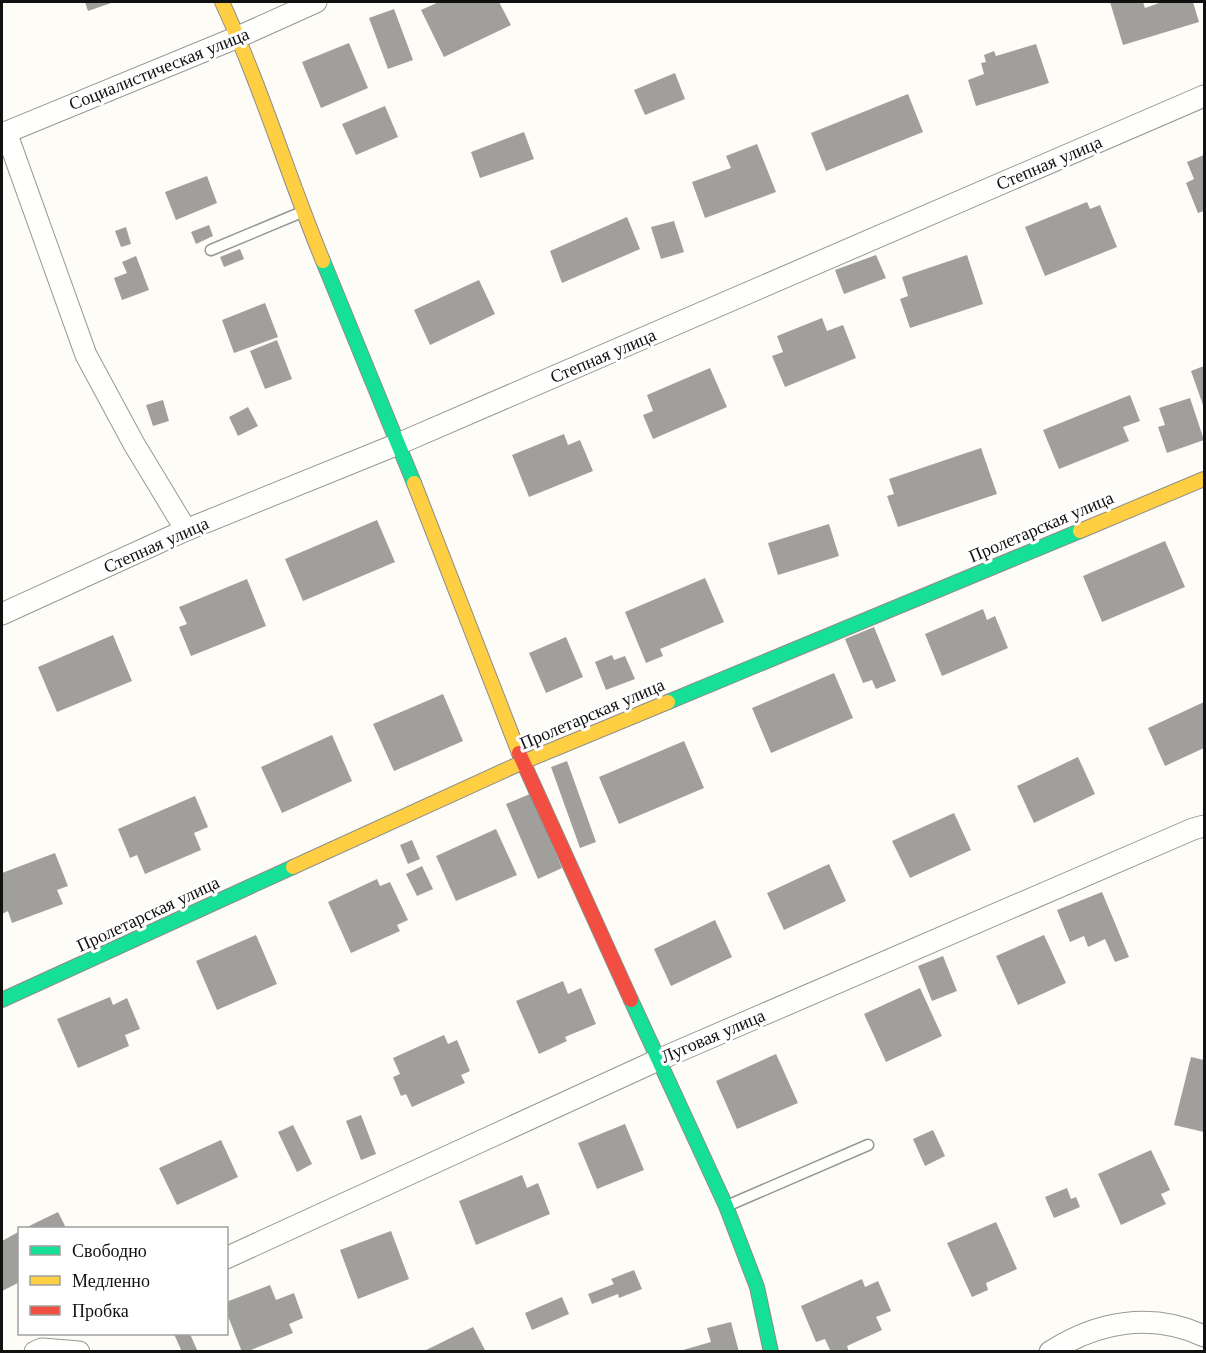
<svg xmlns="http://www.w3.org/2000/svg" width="1206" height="1353" font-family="'Libre Baskerville',serif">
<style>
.building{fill:#a19f9c}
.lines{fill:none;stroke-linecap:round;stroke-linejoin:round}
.lane-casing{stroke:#979795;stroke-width:13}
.street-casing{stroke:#979795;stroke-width:23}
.fast-casing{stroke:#8e8d8b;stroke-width:16}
.slow-casing{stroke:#8e8d8b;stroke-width:16}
.jam-casing{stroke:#8e8d8b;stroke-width:16}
.lane{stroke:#fffffe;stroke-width:10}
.street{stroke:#fffffe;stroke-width:21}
.fast{stroke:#16e098;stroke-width:14}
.slow{stroke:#ffcf43;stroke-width:14}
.jam{stroke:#f24e42;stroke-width:14}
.labels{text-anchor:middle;stroke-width:6;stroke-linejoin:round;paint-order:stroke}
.street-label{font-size:18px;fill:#111;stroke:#fff}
</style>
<rect width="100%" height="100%" fill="#fdfcf7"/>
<path class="building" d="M85,2H114L88,11Z
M439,2H499L511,25L444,57L421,10Z
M1110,2H1143L1145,8L1162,2H1193L1199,22L1123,45Z
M394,9L413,60L388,69L369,18Z
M349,43L368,88L321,108L302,62Z
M1036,44L1049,83L976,106L968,80L984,74L981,63L986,62L984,55L994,51L996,56Z
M675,73L685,99L645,115L634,90Z
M908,94L923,132L826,171L811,133Z
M385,106L398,137L356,155L342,124Z
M524,132L534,159L480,178L471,152Z
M757,144L776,192L705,218L692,182L731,168L726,156Z
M1204,155V211L1198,213L1186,183L1194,179L1187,162Z
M207,176L217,203L176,220L165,192Z
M1087,202L1090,209L1100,205L1117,247L1045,276L1025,227Z
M627,217L640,249L562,283L550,251Z
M674,221L684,252L661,259L651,227Z
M209,225L213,236L196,244L191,232Z
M126,227L131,244L121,247L115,231Z
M240,249L244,259L224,267L220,257Z
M876,255L886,278L844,294L835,270Z
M967,255L983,304L910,328L900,299L908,296L902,277Z
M136,256L149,290L122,300L114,278L127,273L122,262Z
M479,280L495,314L430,345L414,310Z
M265,303L278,337L234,353L222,320Z
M822,318L827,331L843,325L856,358L785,387L772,356L783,352L777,336Z
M277,340L292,379L265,389L250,351Z
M1204,366V408L1191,371Z
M710,368L727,407L653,439L643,415L653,411L647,395Z
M1130,395L1140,421L1123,427L1129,441L1059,469L1043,430Z
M1190,398L1204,440L1167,453L1158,427L1165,425L1159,408Z
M163,400L169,421L153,426L146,405Z
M248,407L258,426L238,436L229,417Z
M564,434L568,445L580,440L593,471L529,497L512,455Z
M981,448L997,494L898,527L887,496L894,494L889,479Z
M377,520L395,562L303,601L285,559Z
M829,524L839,556L778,575L768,543Z
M1165,541L1185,587L1102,622L1083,576Z
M705,578L724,622L660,649L663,656L646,663L625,612Z
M247,579L266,626L191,656L179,627L187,624L179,607Z
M983,609L987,620L995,616L1008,648L942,676L925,634Z
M874,627L896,681L876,689L872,680L863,683L845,639Z
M113,635L132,681L57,712L38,667Z
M566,637L583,677L546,693L529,653Z
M612,655L614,660L625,656L635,679L606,690L595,662Z
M834,673L853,718L771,753L752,708Z
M443,694L463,741L394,771L373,724Z
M1204,702V748L1165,766L1148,728Z
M332,735L352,781L282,813L261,767Z
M684,741L704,788L619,824L599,777Z
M1078,757L1095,794L1034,823L1017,786Z
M567,761L596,842L580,848L551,767Z
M530,794L562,868L538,879L506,804Z
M195,796L208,827L194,833L201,850L145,874L137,855L130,858L118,829Z
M954,813L971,850L910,878L892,841Z
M496,829L517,875L456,901L436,856Z
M412,840L420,859L408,864L400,845Z
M55,853L68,886L57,890L63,904L12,923L8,911L2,914V873Z
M829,864L846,901L784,930L767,893Z
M422,866L433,889L417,896L406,874Z
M377,879L380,886L390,882L408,920L397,925L400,931L351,953L328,902Z
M1102,892L1129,957L1115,962L1105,939L1088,947L1084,936L1070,942L1057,910Z
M715,920L732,957L671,986L654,949Z
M256,935L277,984L217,1010L196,961Z
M1044,935L1066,983L1018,1005L996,956Z
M943,956L957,991L932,1001L918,966Z
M563,981L568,994L581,988L596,1024L565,1037L567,1041L539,1054L516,1001Z
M920,988L942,1036L886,1062L864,1014Z
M110,997L113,1005L127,998L140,1029L125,1035L129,1046L78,1068L57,1019Z
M444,1035L448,1044L457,1040L470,1071L461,1075L465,1083L412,1107L406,1094L401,1096L393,1077L400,1074L393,1058Z
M776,1054L798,1103L737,1129L716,1081Z
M1191,1057L1204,1060V1132L1174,1125Z
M361,1115L376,1154L361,1160L346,1121Z
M625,1124L644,1170L597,1189L578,1143Z
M293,1125L312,1164L297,1172L278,1132Z
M933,1130L945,1156L925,1166L913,1139Z
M221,1140L238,1177L177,1205L159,1168Z
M1151,1150L1170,1190L1161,1194L1166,1204L1121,1225L1098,1174Z
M522,1175L527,1188L538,1183L550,1214L476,1245L459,1201Z
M1067,1188L1071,1199L1076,1197L1080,1207L1054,1218L1045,1197Z
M58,1212L66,1228H25Z
M996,1222L1017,1269L986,1283L988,1290L972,1297L947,1243Z
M20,1231V1282L2,1291V1241Z
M391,1231L409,1279L358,1299L340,1250Z
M634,1270L642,1289L619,1298L618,1294L592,1304L588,1294L614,1284L611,1279Z
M862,1279L865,1287L878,1281L891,1311L876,1317L882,1330L847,1346L849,1352H831L825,1339L816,1342L801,1306Z
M270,1285L276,1300L294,1293L303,1318L289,1324L293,1333L246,1352H242L226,1311V1302Z
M562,1297L569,1314L532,1330L525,1313Z
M731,1322L739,1352H676L711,1342L707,1328Z
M473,1327L485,1350L481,1352H422Z
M174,1334H190L198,1352H182Z"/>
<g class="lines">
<defs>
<path id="lane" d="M211,250L302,212
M729,1205L868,1145"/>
<path id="street" d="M6,132L86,355L134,444L186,530
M2,134L238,37L316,2
M2,614L186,530L398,444L1204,96
M226,1258L658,1060L1193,829L1204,826
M35,1352L42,1349L79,1352
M1050,1352C1098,1321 1152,1312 1204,1336"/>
<path id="fast" d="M323,261L414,483
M668,702L1080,531
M2,1000L293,867
M631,1000L726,1206L757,1287L771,1352"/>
<path id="slow" d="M222,2C261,86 288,176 323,261
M414,483L519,753
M1080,531L1204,479
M293,867L523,762L668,702"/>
<path id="jam" d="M519,753L631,1000"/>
</defs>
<use href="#lane" class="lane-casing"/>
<use href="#street" class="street-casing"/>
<use href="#fast" class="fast-casing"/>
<use href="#slow" class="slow-casing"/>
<use href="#jam" class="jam-casing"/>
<use href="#lane" class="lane"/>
<use href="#street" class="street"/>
<use href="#fast" class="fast"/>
<use href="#slow" class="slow"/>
<use href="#jam" class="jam"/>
</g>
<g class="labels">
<g class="street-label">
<text transform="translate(159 69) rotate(-22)" y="6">Социалистическая улица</text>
<text transform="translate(1049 163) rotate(-23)" y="6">Степная улица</text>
<text transform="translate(603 356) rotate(-23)" y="6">Степная улица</text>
<text transform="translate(1041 527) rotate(-23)" y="6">Пролетарская улица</text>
<text transform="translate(156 545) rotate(-24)" y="6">Степная улица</text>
<text transform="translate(592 714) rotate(-23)" y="6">Пролетарская улица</text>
<text transform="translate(148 914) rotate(-25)" y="6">Пролетарская улица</text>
<text transform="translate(713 1036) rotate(-23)" y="6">Луговая улица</text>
</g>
</g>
<rect width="1206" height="1353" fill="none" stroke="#111111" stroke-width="6"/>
<rect x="18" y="1227" width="210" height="108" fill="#ffffff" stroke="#a0a0a0" stroke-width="1.5"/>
<rect x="30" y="1246" width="30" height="9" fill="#16e098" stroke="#a0a0a0" stroke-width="1.5"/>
<text x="72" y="1257" font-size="18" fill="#111111">Свободно</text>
<rect x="30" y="1276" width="30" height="9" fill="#ffcf43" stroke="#a0a0a0" stroke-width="1.5"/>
<text x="72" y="1287" font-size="18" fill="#111111">Медленно</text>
<rect x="30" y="1306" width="30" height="9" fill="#f24e42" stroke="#a0a0a0" stroke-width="1.5"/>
<text x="72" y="1317" font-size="18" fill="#111111">Пробка</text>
</svg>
